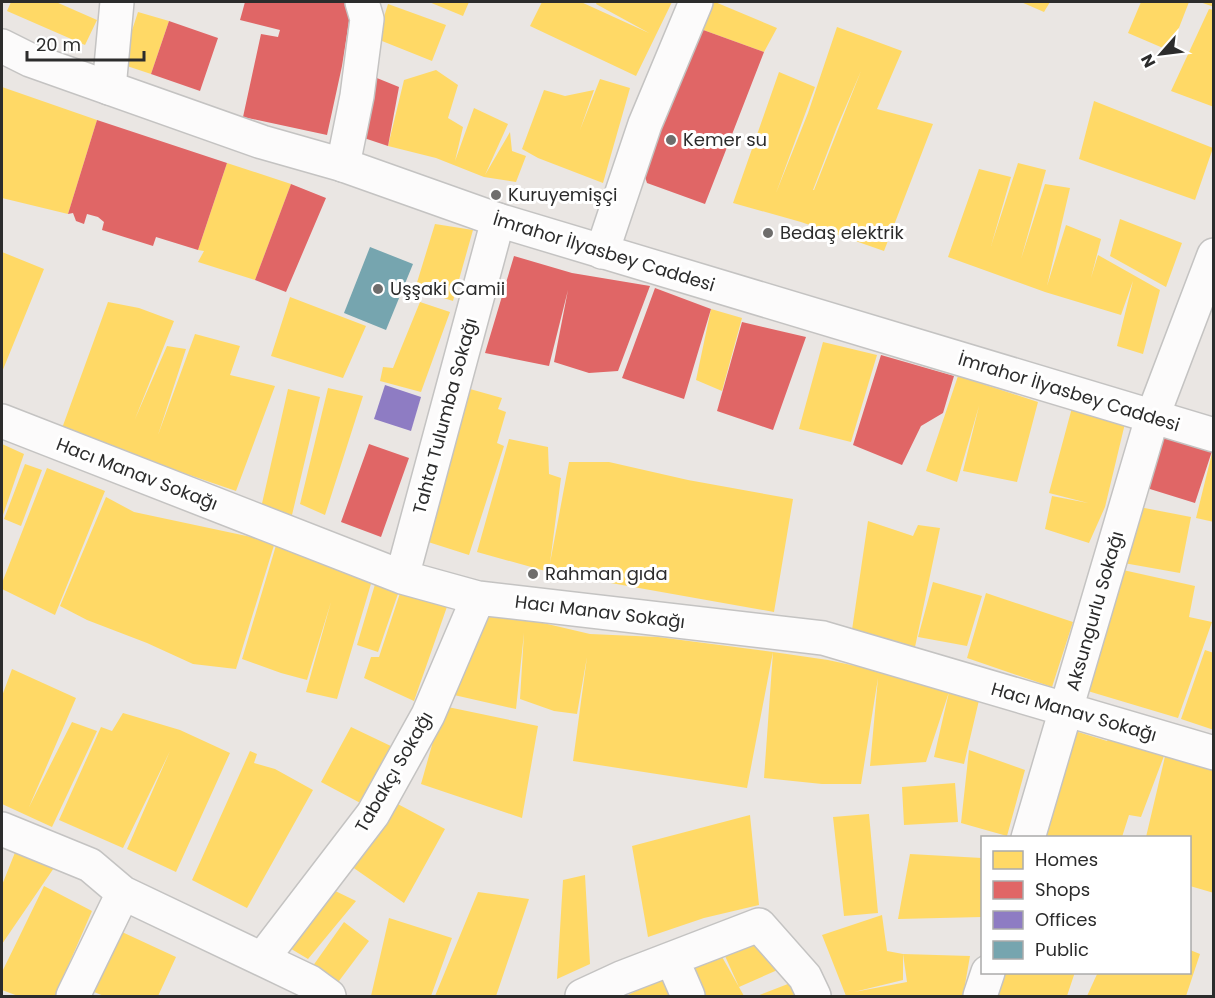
<svg xmlns="http://www.w3.org/2000/svg" width="1215" height="998" font-family="Poppins,sans-serif">
<style>
.homes{fill:#ffd966;fill-rule:evenodd}
.shops{fill:#e06666}
.offices{fill:#8e7cc3}
.public{fill:#76a5af}
.lines{fill:none;stroke-linecap:round;stroke-linejoin:round}
.street-casing{stroke:#c4c3c2;stroke-width:36}
.secondary-casing{stroke:#c4c3c2;stroke-width:36}
.street{stroke:#fcfbfb;stroke-width:33}
.secondary{stroke:#fcfbfb;stroke-width:33}
.poi-dot{fill:#6e6d6c;stroke:#fff;stroke-width:2}
.labels{text-anchor:middle;stroke-width:6;stroke-linejoin:round;paint-order:stroke}
.poi-label{font-size:18px;fill:#2c2c2c;stroke:#fff;text-anchor:start}
.street-label{font-size:18px;fill:#2c2c2c;stroke:#fff}
</style>
<rect width="100%" height="100%" fill="#eae6e3"/>
<path class="homes" d="M11,2H56L97,20L85,45L7,11Z
M429,2H469L463,16Z
M542,2H581L649,33L596,4L597,2H672L636,76L530,26Z
M705,2H715L777,28L764,52L695,27Z
M1021,2H1050L1044,12Z
M1141,2H1189L1170,51L1128,33Z
M1200,2H1214V7Z
M388,4L446,25L432,61L377,39Z
M1209,9L1214,10V107L1171,91Z
M138,12L169,21L151,74L121,64Z
M837,27L902,51L877,109L933,124L884,251L801,222L733,203L779,72L815,87L776,193L808,113ZM861,71L814,190H813L837,127Z
M436,70L458,85L448,118L463,127L455,161L474,108L508,124L485,175L510,132L512,151L526,156L516,182L484,177L436,158L388,146L404,80Z
M600,79L630,88L603,183L538,158L522,149L544,90L565,96L594,90L580,130Z
M2,87L97,120L68,214L2,198Z
M1094,101L1213,148L1195,200L1079,159Z
M227,163L291,184L255,280L198,262L204,251L198,250Z
M1018,163L1046,170L1021,259L1045,184L1070,188L1047,286L1066,225L1101,239L1091,278L1098,255L1160,290L1143,354L1117,346L1133,281L1121,315L1045,292L948,257L979,169L1011,177L991,246Z
M1120,219L1182,243L1166,287L1110,256Z
M435,224L473,230L453,301L415,289Z
M2,252L44,269L2,372Z
M290,297L366,326L343,378L271,356Z
M108,302L139,308L174,321L135,419L167,346L186,349L158,435L195,334L240,346L230,375L275,386L236,491L61,431Z
M420,302L450,312L421,392L380,381L383,367L393,368Z
M711,309L742,318L722,391L696,380Z
M823,342L877,355L851,442L799,429Z
M958,376L1038,402L1017,482L963,471L979,406L957,482L926,471Z
M328,388L363,396L325,515L300,504Z
M288,389L320,397L292,515L261,508Z
M470,389L502,398L498,409L506,412L497,443L504,446L469,555L425,541Z
M1073,404L1127,415L1105,507L1089,543L1045,529L1052,496L1088,503L1049,493Z
M509,439L548,447L549,474L561,478L550,563L569,462H609L688,480L793,499L774,612L549,572L477,552Z
M2,444L24,454L2,518Z
M1213,449H1214V522L1196,518Z
M25,464L42,470L21,526L4,519Z
M47,468L105,491L55,615L2,589V583Z
M106,497L134,512L275,542L236,669L193,664L147,643L87,620L60,606Z
M1129,505L1191,517L1180,573L1118,562Z
M868,521L913,536L918,525L940,528L915,647L852,630Z
M277,542L373,577L337,699L306,692L331,602L307,680L281,673L242,659Z
M1114,568L1195,586L1189,617L1212,622L1178,718L1081,689Z
M376,581L400,588L378,652L357,645Z
M933,582L982,596L967,646L918,637Z
M402,587L449,601L414,701L364,678L371,657H379Z
M986,593L1073,622L1052,687L967,658Z
M484,609L590,634L658,637L773,652L828,660L879,671L980,696L964,764L934,757L949,692L926,762L870,766L878,678L861,784H822L764,778L773,652L747,788L573,761L587,657L577,714L554,711L520,699L524,633L516,709L454,695Z
M1205,650L1214,653V730L1181,719Z
M12,669L76,698L29,807L72,722L97,731L52,827L2,804V696Z
M443,706L538,726L522,818L421,784Z
M123,713L180,730L230,753L176,872L127,849L170,751L123,848L59,820L101,727L112,731Z
M351,727L395,748L366,806L321,782Z
M1075,731L1107,741L1113,733L1167,748L1214,762V893L1190,886V837H1146L1167,748L1141,817L1129,815L1122,837H1045Z
M969,750L1025,770L1007,836L961,823Z
M250,751L257,754L254,763L275,769L313,790L247,908L192,880Z
M955,783L958,822L904,825L902,787Z
M392,801L445,829L404,903L348,864Z
M869,814L878,913L844,916L833,817Z
M750,815L759,905L704,918L648,937L632,846Z
M18,845L58,862L2,944V885Z
M910,854L982,858V917L898,919Z
M585,875L590,964L557,979L563,880Z
M44,886L92,911L55,996H18L2,990V972Z
M327,887L356,901L308,959L288,947Z
M478,892L529,899L496,996H435Z
M882,915L887,951L903,954L970,956L963,996H846L822,935ZM903,954L907,982L854,992L903,980Z
M389,918L452,938L431,996H371Z
M344,922L369,941L333,989L310,970Z
M122,932L176,957L158,996H104L94,992Z
M767,937L782,968L739,987L725,956Z
M1190,950L1200,954L1186,996H1087L1098,972H1190Z
M721,955L744,996H697L686,969Z
M1002,972H1075L1067,996H992Z
M668,975L676,996H626Z
M793,982L799,996H757Z"/>
<path class="shops" d="M245,2H352L342,66L327,135L243,117L261,34L278,37L280,30L240,20Z
M169,21L218,38L200,91L151,74Z
M695,27L764,52L705,204L647,183L641,165Z
M367,74L399,87L388,146L358,136Z
M97,120L227,163L198,250L156,237L153,246L102,230L104,222L98,217L87,214L84,224L76,221L73,213L68,214Z
M291,184L326,198L286,292L255,280Z
M514,256L572,273L650,286L618,371L589,373L554,362L568,290L549,366L485,353Z
M655,288L711,309L684,399L622,378Z
M742,322L806,337L773,430L717,411Z
M881,355L954,376L943,413L921,426L902,465L853,445Z
M1152,430L1213,448L1195,503L1137,485Z
M369,444L409,458L381,537L341,522Z"/>
<path class="offices" d="M385,385L421,397L411,431L374,419Z"/>
<path class="public" d="M370,247L413,264L386,330L344,313Z"/>
<g class="lines">
<defs>
<path id="street" d="M109,88L117,2
M343,165L357,96L367,19L362,2
M602,252L645,124L696,2
M2,421L402,577L478,598L823,638L1214,753
M402,577L498,220
M2,829L90,865L123,893L310,982L329,996
M1028,838L1152,418L1214,255
M262,959L373,814L428,715L478,598
M672,959L688,996
M73,996L123,893
M582,996L621,978L759,925L805,977L814,996
M980,996L988,972"/>
<path id="secondary" d="M2,46L30,60L262,142L343,165L498,220L1214,435"/>
</defs>
<use href="#street" class="street-casing"/>
<use href="#secondary" class="secondary-casing"/>
<use href="#street" class="street"/>
<use href="#secondary" class="secondary"/>
</g>
<g class="poi-dot">
<circle cx="671" cy="140" r="6"/>
<circle cx="496" cy="195" r="6"/>
<circle cx="768" cy="233" r="6"/>
<circle cx="378" cy="289" r="6"/>
<circle cx="533" cy="574" r="6"/>
</g>
<g class="labels">
<g class="poi-label">
<text x="683" y="146">Kemer su</text>
<text x="508" y="201">Kuruyemişçi</text>
<text x="780" y="239">Bedaş elektrik</text>
<text x="390" y="295">Uşşaki Camii</text>
<text x="545" y="580">Rahman gıda</text>
</g>
<g class="street-label">
<text transform="translate(604 252) rotate(17)" y="6">İmrahor İlyasbey Caddesi</text>
<text transform="translate(1069 392) rotate(17)" y="6">İmrahor İlyasbey Caddesi</text>
<text transform="translate(445 416) rotate(-75)" y="6">Tahta Tulumba Sokağı</text>
<text transform="translate(137 474) rotate(21)" y="6">Hacı Manav Sokağı</text>
<text transform="translate(1095 611) rotate(-74)" y="6">Aksungurlu Sokağı</text>
<text transform="translate(600 612) rotate(7)" y="6">Hacı Manav Sokağı</text>
<text transform="translate(1074 712) rotate(16)" y="6">Hacı Manav Sokağı</text>
<text transform="translate(394 772) rotate(-60)" y="6">Tabakçı Sokağı</text>
</g>
</g>
<rect width="1215" height="998" fill="none" stroke="#2c2c2c" stroke-width="6"/>
<rect x="981" y="836" width="210" height="138" fill="#ffffff" stroke="#ababab" stroke-width="1.5"/>
<rect x="993" y="851" width="30" height="18" fill="#ffd966" stroke="#ababab" stroke-width="1.5"/>
<text x="1035" y="866" font-size="18" fill="#2c2c2c">Homes</text>
<rect x="993" y="881" width="30" height="18" fill="#e06666" stroke="#ababab" stroke-width="1.5"/>
<text x="1035" y="896" font-size="18" fill="#2c2c2c">Shops</text>
<rect x="993" y="911" width="30" height="18" fill="#8e7cc3" stroke="#ababab" stroke-width="1.5"/>
<text x="1035" y="926" font-size="18" fill="#2c2c2c">Offices</text>
<rect x="993" y="941" width="30" height="18" fill="#76a5af" stroke="#ababab" stroke-width="1.5"/>
<text x="1035" y="956" font-size="18" fill="#2c2c2c">Public</text>
<g transform="translate(1161 54) rotate(242)" stroke="#ffffff" stroke-width="4.5" paint-order="stroke">
<path d="M0-4.5L10 22L0 15L-10 22Z" fill="#2c2c2c"/>
<text y="-9" font-size="16" font-weight="bold" text-anchor="middle" fill="#2c2c2c">N</text>
</g>
<path d="M27 51v9h117v-9" fill="none" stroke="#2c2c2c" stroke-width="3"/>
<text x="36" y="51" font-size="18" fill="#2c2c2c" stroke="#ffffff" stroke-width="4.5" paint-order="stroke">20 m</text>
</svg>
